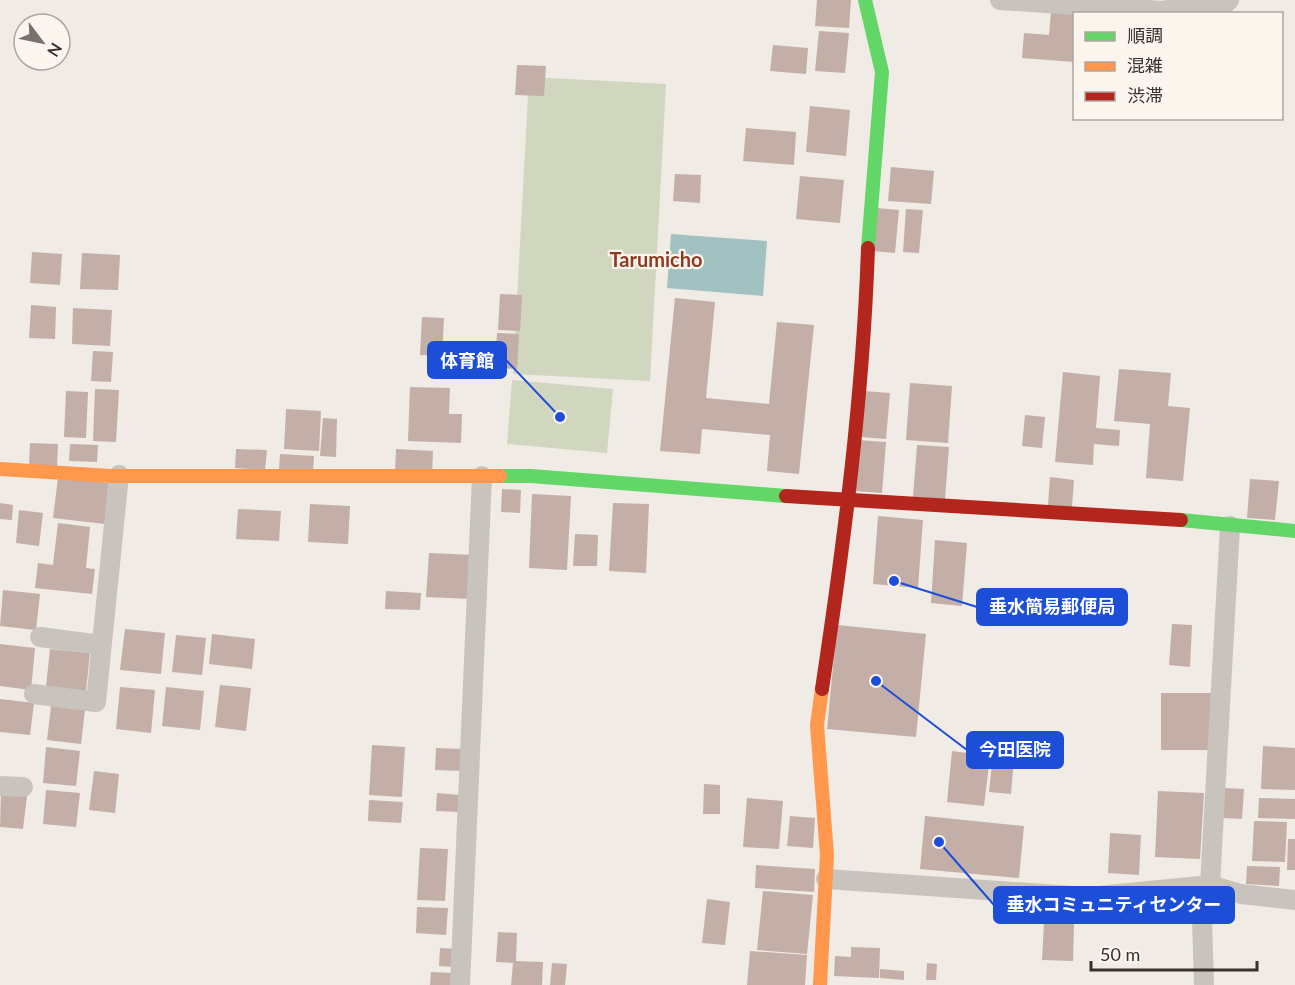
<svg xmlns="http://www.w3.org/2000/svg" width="1295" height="985" font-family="Lato,'Noto Sans JP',sans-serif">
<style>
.green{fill:#d1d6bf}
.water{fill:#a1c2c1}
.building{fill:#c3afa7}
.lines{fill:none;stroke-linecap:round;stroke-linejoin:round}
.street{stroke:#c9c3be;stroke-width:20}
.fast{stroke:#63d668;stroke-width:14}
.slow{stroke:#ff974d;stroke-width:14}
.jam{stroke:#b3261e;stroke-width:14}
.labels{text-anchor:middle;stroke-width:4.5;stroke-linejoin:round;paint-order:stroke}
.quarter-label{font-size:20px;font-weight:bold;fill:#8c3b22;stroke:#fbf5ee}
.leader{fill:none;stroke:#1d4ed8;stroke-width:2}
.callout-dot{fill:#1d4ed8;stroke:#fbf5ee;stroke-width:2}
.callout{fill:#1d4ed8;stroke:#1d4ed8;stroke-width:2}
.callout-label{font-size:18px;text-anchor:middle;font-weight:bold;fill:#fff}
</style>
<rect width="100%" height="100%" fill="#f0ebe5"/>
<path class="green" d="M529,77L666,84L650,381L513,374Z
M512,380L613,389L607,453L507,444Z"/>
<path class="water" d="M671,234L767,241L763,296L667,288Z"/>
<path class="building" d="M817,0H851L849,28L815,26Z
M1052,0L1074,14V62L1022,58L1024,33L1049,35Z
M819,31L849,33L845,73L815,71Z
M773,45L808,48L806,74L770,71Z
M517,65L546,66L544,96L515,95Z
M810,106L850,110L846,156L806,152Z
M746,128L796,132L794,165L743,161Z
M891,167L934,171L931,204L888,201Z
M675,174L701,175L700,203L673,201Z
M800,176L844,180L840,223L796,219Z
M876,208L899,210L895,253L872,251Z
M906,209L923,210L919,253L903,252Z
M32,252L62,254L60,285L30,283Z
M82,253L120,255L118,290L80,289Z
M500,294L522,295L520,331L498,330Z
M675,298L715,302L706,398L769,404L777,322L814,325L799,474L767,471L770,435L702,429L700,454L660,451Z
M31,305L56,307L55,339L29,338Z
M73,308L112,310L110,346L72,344Z
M422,317L444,318L442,356L420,355Z
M497,333L519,334L517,369L495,368Z
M93,351L113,352L111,382L91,381Z
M1119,369L1171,373L1168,406L1190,408L1183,481L1146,478L1150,424L1114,421Z
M1063,372L1100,376L1096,428L1120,430L1119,446L1094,444L1093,465L1055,462Z
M910,383L952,386L948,443L906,440Z
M410,387L450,388L449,414H462L461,443L408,441Z
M95,389L119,390L116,442L93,441Z
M66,391L88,392L86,438L64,437Z
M864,391L890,393L886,439L860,437Z
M286,409L321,411L319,451L284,449Z
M1025,415L1045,417L1042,448L1022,446Z
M323,418L337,419L336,457L320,456Z
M858,440L886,442L882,493L854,491Z
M30,443L58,444L57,468L29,466Z
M70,444L98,445L97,462L69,461Z
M917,445L949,447L945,499L913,497Z
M236,449L267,450L265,470L235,468Z
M396,449L433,451L432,474L395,472Z
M280,454L314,456L313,472L279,470Z
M1050,477L1074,480L1072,507L1048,505Z
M58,478L110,483L105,524L53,518Z
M1250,479L1279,481L1275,520L1247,518Z
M502,489L521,490L520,513L501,512Z
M532,494L571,496L567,570L529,568Z
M0,503L13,505L12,520L0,519Z
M613,503L649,504L646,573L609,571Z
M310,504L350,506L348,544L308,542Z
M238,509L281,511L279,541L236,539Z
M19,510L43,513L39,546L16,543Z
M878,516L923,520L918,588L873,584Z
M58,523L90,527L86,568L95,569L92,594L35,588L38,563L53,565Z
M575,534L598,535L597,566H573Z
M935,540L967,543L962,606L931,603Z
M429,553L474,555L472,599L426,597Z
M3,590L40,594L36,630L0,626Z
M386,591L421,593L420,610L385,609Z
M1172,624L1192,625L1190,667L1169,665Z
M837,625L926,634L916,737L827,729Z
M125,629L165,633L161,674L120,670Z
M212,634L255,639L252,669L209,664Z
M176,635L206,638L202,675L172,672Z
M0,644L35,648L31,690L0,686Z
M50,649L90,653L86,691L46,687Z
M220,685L251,688L246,731L215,727Z
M120,687L155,690L151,733L116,729Z
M166,687L204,691L200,730L162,726Z
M1161,693H1212L1211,750H1161Z
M0,699L34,703L30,735L0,732Z
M51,706L85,710L81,744L47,740Z
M372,745L405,747L402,797L369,795Z
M994,745L1015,747L1011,794L989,792Z
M1263,746L1295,748V790L1261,789Z
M46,747L80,751L76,786L43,783Z
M436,748L463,749L462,771L435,770Z
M952,751L990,756L984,806L947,802Z
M94,771L119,774L115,813L89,810Z
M704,784L720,785V814H703Z
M1224,788L1244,789L1242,819L1223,818Z
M46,790L80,793L76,827L43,824Z
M1158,791L1204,793L1200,859L1155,857Z
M1,793L27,796L23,829L0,827Z
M437,793L460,795L459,812L436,811Z
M747,798L783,801L779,849L743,847Z
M1259,798L1295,799V819L1258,818Z
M369,800L403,802L401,823L368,821Z
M790,816L815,818L813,848L787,846Z
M925,816L1024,826L1019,878L920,869Z
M1254,821L1287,822L1285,862L1252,861Z
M1110,833L1141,835L1139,875L1108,873Z
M1288,839H1295V870H1287Z
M420,848L448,849L445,901L417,900Z
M756,865L815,869L814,892L755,888Z
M1247,866L1280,867L1279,886L1246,884Z
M763,891L813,895L807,954L757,950Z
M707,899L730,902L725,945L702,943Z
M417,907L448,908L446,935L416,933Z
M1044,923L1074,924L1073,961L1042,960Z
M498,932L517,933L516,961L543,962L542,985H511L513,963L496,962Z
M851,947L880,948L879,978L834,976L835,956L851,957Z
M440,948L457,949L456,967L439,966Z
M750,951L807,955L805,985H747Z
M552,963L567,964L565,985H550Z
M927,963L937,964L936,980H926Z
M880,969L904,971V980L880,978Z
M431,972L452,973L451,985H430Z"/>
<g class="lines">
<path class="street" d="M1000,0L1162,11L1173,9L1219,10L1229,0
M40,637L101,645
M34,694L96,702L119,475
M0,786L23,787
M826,879L1088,897L1210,885L1241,894L1295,900
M1210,885L1230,526
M1201,886L1204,985
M460,985L482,476"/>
<path class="fast" d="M865,0L882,72L868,248
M500,476H531L786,496
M1181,520L1295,531"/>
<path class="slow" d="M0,469L111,476H500
M820,985L827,855L817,725L822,689"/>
<path class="jam" d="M786,496L1181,520
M822,689C844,543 863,397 868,248"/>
</g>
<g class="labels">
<g class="quarter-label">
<text x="656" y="267">Tarumicho</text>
</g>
</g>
<path class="leader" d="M560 417L506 360M894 581L977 607M876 681L967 750M939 842L994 905"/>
<g class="callout-dot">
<circle cx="560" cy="417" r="6"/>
<circle cx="894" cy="581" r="6"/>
<circle cx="876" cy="681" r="6"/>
<circle cx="939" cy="842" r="6"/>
</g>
<g class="callout">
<rect x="428" y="342" width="78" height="36" rx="6"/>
<rect x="977" y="589" width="150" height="36" rx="6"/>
<rect x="967" y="732" width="96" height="36" rx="6"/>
<rect x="994" y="887" width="240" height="36" rx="6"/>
</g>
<g class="callout-label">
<text x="467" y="367">体育館</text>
<text x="1052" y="613">垂水簡易郵便局</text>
<text x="1015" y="756">今田医院</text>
<text x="1114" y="911">垂水コミュニティセンター</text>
</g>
<rect x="1073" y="12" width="210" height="108" fill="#fbf5ee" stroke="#aea6a0" stroke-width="1.5"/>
<rect x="1085" y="32" width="30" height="9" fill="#63d668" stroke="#aea6a0" stroke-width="1.5"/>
<text x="1127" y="42" font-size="18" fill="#3b302b">順調</text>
<rect x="1085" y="62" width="30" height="9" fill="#ff974d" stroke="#aea6a0" stroke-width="1.5"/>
<text x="1127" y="72" font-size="18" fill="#3b302b">混雑</text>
<rect x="1085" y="92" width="30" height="9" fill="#b3261e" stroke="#aea6a0" stroke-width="1.5"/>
<text x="1127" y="102" font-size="18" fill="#3b302b">渋滞</text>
<g transform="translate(42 42) rotate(122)"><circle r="28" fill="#fbf5ee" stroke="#aea6a0" stroke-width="1.5"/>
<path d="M0-4.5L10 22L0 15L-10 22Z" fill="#7a716c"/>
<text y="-9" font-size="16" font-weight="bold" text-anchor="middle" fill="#3b302b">N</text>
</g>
<path d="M1091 961v9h166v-9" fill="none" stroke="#3b302b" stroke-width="3"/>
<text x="1100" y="961" font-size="18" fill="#3b302b" stroke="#fbf5ee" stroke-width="4.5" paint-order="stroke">50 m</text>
</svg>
